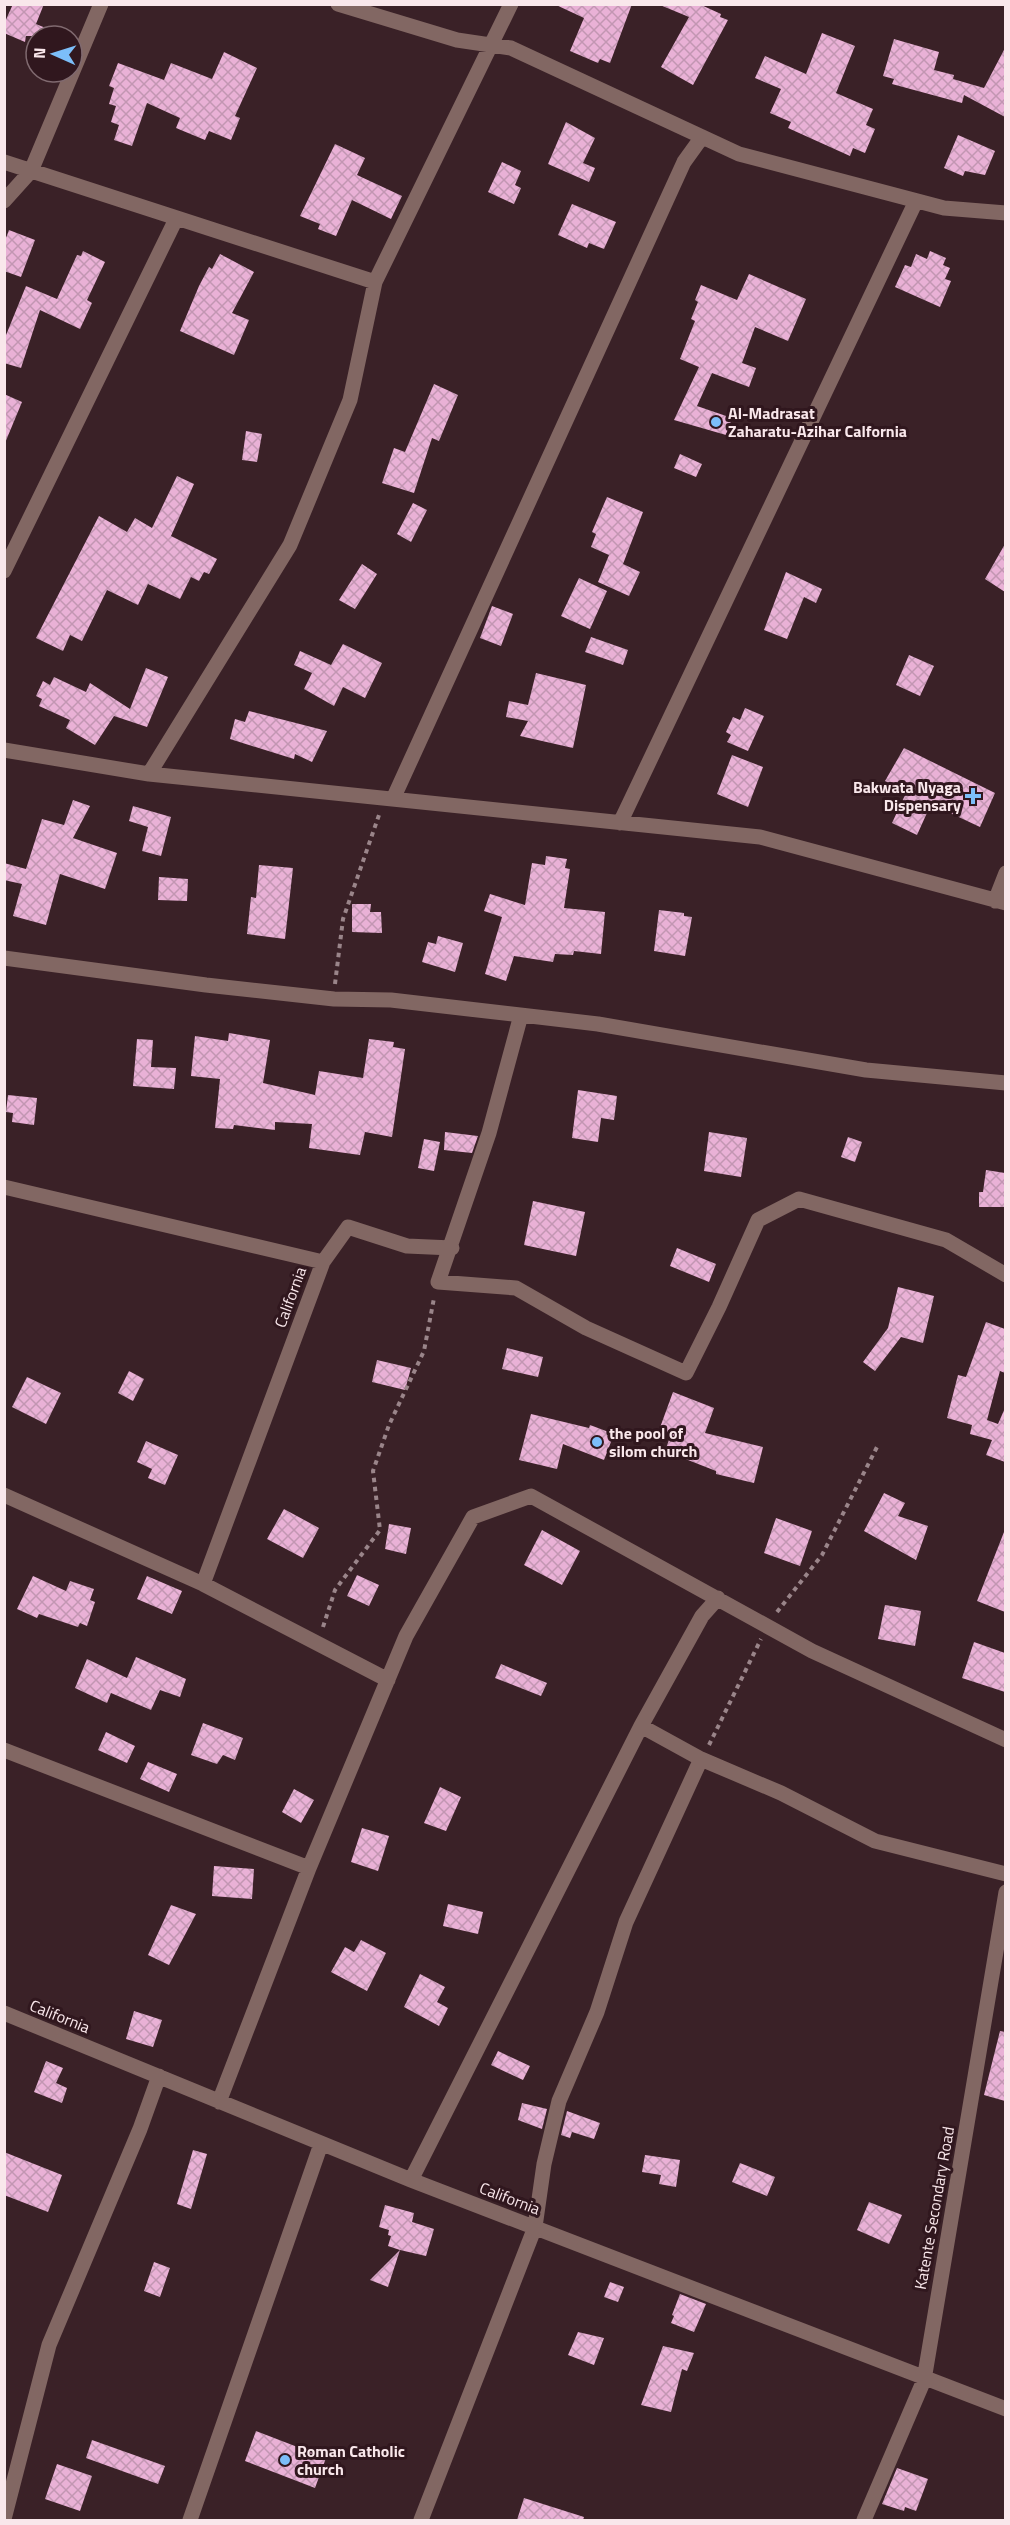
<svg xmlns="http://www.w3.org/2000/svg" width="1010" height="2525" font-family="'Titillium Web',sans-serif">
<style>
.building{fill:url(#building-cross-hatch)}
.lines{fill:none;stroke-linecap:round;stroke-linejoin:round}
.path{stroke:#9a858a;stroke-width:4;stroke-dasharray:4.5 4.5;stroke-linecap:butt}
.street{stroke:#826763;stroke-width:15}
.poi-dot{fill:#7cbef9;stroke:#30171e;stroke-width:2}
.labels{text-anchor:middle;stroke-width:6;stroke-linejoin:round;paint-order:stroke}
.poi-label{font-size:16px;font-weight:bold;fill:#f9e7eb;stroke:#30171e;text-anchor:start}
.street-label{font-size:16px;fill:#f9e7eb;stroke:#30171e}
</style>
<defs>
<pattern id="building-cross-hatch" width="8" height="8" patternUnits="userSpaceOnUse" patternTransform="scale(1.5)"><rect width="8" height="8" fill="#e9b1d6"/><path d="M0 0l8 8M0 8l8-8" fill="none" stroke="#c296b2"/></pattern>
</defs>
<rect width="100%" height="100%" fill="#3a2127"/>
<path class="building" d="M13,4H44L36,24L65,36H26L25,42L4,33V24Z
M554,4H632L610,63L600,59L598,63L570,51L584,18Z
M699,4L721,14L720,17L728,20L693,85L661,67L689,17L660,5Z
M822,33L855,46L836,93L873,109L866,125L875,129L865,153L853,148L850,156L788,128L791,122L770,113L781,89L755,78L765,56L806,74Z
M894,39L939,52L934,70L954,75L953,79L984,88L1005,48V117L964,95L962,103L892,84L894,79L883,76Z
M224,52L257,68L235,116L240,118L231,140L209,131L205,140L176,128L180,118L147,103L132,146L114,140L119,125L111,122L116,106L109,104L114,88L109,86L118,63L164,80L171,63L212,79Z
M566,122L595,138L583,163L595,168L589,182L548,164Z
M958,135L995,151L985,175L965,171L963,176L944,168Z
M335,144L365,158L357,175L402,196L391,219L352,200L336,236L318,229L320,224L300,216Z
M502,162L521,171L515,185L521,188L514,204L488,192Z
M572,204L616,222L604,249L589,243L587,248L558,235Z
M9,230L35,240L21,277L4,271V243Z
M83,251L105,262L87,300L92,303L80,329L40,310L21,368L4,363V340L26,286L57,299L77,255L81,256Z
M930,251L946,258L943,265L950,268L945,279L951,281L940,307L895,287L905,265L911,267L916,254L927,259Z
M220,254L254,272L232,313L249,320L234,355L180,331L199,286L209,267L212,269Z
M749,274L806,299L788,341L755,327L742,363L756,368L749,387L712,373L697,406L732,418L726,435L674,420L699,367L680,359L695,321L691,319L698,302L695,300L701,285L737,300Z
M434,384L458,395L439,441L432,438L414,493L382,483L394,448L405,452Z
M4,394L22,402L5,443H4Z
M246,431L262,434L257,462L242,460Z
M680,454L702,464L696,477L674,468Z
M177,476L194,484L171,536L217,559L209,574L204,572L199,581L191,577L180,599L148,584L138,605L107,590L82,641L70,635L63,651L36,638L99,516L127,532L135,518L152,528Z
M607,497L643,512L623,564L640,572L629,596L598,582L609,555L591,547L596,534L592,532Z
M413,503L427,510L411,542L397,534Z
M1005,544V592L985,579Z
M362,564L377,574L355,609L339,600Z
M786,572L822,589L816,603L804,597L787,639L764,630Z
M579,578L607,591L590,629L561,616Z
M492,606L513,614L501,646L480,638Z
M591,637L628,650L623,665L585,652Z
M343,644L382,663L365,698L343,687L334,706L304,689L312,673L294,665L300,651L331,665Z
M909,655L934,666L920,696L896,685Z
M146,668L168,677L147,727L114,716L95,745L66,728L70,720L39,706L42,699L36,696L43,681L50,685L54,677L86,692L90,683L130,709Z
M536,673L586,685L573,748L520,736L528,721L506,717L509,701L528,705Z
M745,708L764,716L748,751L727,742L731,735L726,732L733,717L740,720Z
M249,711L327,731L312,762L295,754L294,759L230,739L235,719L245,722Z
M904,748L995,793L980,827L931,804L917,835L892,823L906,793L885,781Z
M732,755L763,767L748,807L717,794Z
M73,800L90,806L73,838L117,853L105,889L60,874L46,925L13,916L22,884L4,880V863L26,869L42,819L64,825Z
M133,806L171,817L161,856L142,851L148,827L129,821Z
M546,856L567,859L565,868L570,869L564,908L605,912L601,954L574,951L573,955L555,954L553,962L514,956L506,981L485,974L502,917L484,911L490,894L525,905L532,863L545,865Z
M259,865L293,868L285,939L247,934L251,897L256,898Z
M159,877L188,879L187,901L158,900Z
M352,904H371L370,912H381L382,933L352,932Z
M659,910L684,913V916L692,917L685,956L654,951Z
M438,936L463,943L455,972L422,962L428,942L436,944Z
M229,1033L270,1040L263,1083L315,1095L319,1071L363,1078L369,1039L394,1042L393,1047L405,1049L392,1137L365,1132L360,1155L309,1148L312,1124L275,1122V1130L234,1125L233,1129L215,1128L220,1079L191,1076L195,1036L228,1041Z
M137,1039L153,1040L151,1067L176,1068L174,1089L133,1086Z
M578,1090L617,1096L614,1120L601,1118L598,1142L572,1138Z
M8,1095L37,1098L34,1125L12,1122L13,1113L6,1112Z
M445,1132L478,1136L472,1153L444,1150Z
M709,1132L747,1138L741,1177L704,1171Z
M848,1137L862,1142L855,1162L841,1157Z
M424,1139L440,1142L434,1171L418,1168Z
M986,1170L1005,1173V1207H979V1192H983Z
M533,1201L585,1212L576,1256L524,1245Z
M677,1248L716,1264L709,1282L670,1266Z
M898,1287L934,1296L923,1343L901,1337L875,1371L863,1362L888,1328Z
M986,1322L1005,1329V1373L1000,1371L987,1420L998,1424L1005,1408V1462L986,1455L992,1440L970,1434L972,1425L947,1418L958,1375L966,1377Z
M507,1348L543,1357L538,1377L502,1369Z
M377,1360L411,1368L405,1390L372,1382Z
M129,1371L144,1379L133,1401L118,1393Z
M27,1377L61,1393L46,1424L12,1407Z
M673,1392L714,1408L705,1433L763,1447L754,1483L716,1474V1471L665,1451L670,1437L658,1433Z
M531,1414L589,1428L590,1425L614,1434L604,1460L563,1444L557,1469L519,1460Z
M146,1441L178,1455L165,1485L148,1478L152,1469L137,1462Z
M884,1493L905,1503L898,1516L928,1526L916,1560L864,1531Z
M284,1509L319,1528L303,1558L267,1539Z
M776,1518L812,1531L800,1566L764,1553Z
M389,1524L411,1528L406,1554L385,1549Z
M542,1530L580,1551L562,1585L524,1565Z
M1004,1532H1005V1612L977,1601Z
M357,1575L379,1585L369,1606L347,1596Z
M33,1576L66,1591L70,1581L94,1589L90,1600L95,1602L87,1626L80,1623L78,1627L39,1614L37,1618L17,1609Z
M147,1576L182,1591L172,1614L137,1599Z
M885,1605L921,1611L915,1646L878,1639Z
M974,1642L1005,1653V1692L962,1678Z
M136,1657L186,1679L180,1697L160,1690L151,1710L111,1693L107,1703L75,1688L87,1659L127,1678Z
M501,1664L547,1683L541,1696L495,1678Z
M203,1723L243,1738L235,1760L223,1755L217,1764L191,1755Z
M106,1732L135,1746L127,1763L98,1750Z
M148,1762L177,1774L169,1792L140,1779Z
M440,1787L461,1797L446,1831L424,1823Z
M294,1789L314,1800L301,1823L282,1812Z
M362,1828L389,1836L378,1871L351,1862Z
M214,1866L254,1869L252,1899L212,1896Z
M448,1904L483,1912L478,1934L443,1926Z
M171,1905L196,1914L169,1965L148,1955Z
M361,1940L386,1953L367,1991L331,1972L345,1947L354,1952Z
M420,1974L445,1987L437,2002L448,2008L439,2026L404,2007Z
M134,2011L162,2020L153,2047L126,2039Z
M1000,2031L1005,2032V2101L984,2095Z
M498,2051L530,2066L523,2080L491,2065Z
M46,2061L63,2068L56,2083L67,2088L62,2103L34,2092Z
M522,2103L547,2109L542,2129L518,2120Z
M567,2111L600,2123L594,2139L572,2132L570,2138L561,2135Z
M193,2150L207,2154L191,2209L177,2204Z
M4,2152L62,2175L48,2212L4,2195Z
M645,2155L680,2160L676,2187L659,2184L661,2175L642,2172Z
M740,2163L775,2177L767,2196L732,2182Z
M869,2202L902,2215L889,2244L857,2230Z
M385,2205L414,2213L412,2222L434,2229L426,2256L400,2250L388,2287L370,2280L400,2250L388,2246L391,2236L388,2235L389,2230L379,2227Z
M154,2262L170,2268L160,2297L144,2291Z
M610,2282L624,2287L618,2302L604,2297Z
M680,2294L706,2304L694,2332L671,2323L674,2316L672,2315Z
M578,2332L604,2338L594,2365L568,2355Z
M663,2346L694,2353L687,2371L682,2369L671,2412L641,2405Z
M256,2431L326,2458L315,2488L245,2461Z
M92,2440L165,2466L158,2484L86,2458Z
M57,2464L92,2476L80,2511L45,2499Z
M897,2468L928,2479L916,2511L905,2507L904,2511L882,2504Z
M524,2498L584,2517L583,2520H517Z"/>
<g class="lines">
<path class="path" d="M335,984L343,919L380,812
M777,1612L822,1555L878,1445
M323,1627L335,1590L380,1530L373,1471L389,1425L424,1351L434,1298
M709,1745L761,1639"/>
<path class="street" d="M338,4L457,40L511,48L739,154L944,208L1006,213
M4,162L375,282
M4,201L31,171L101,4
M4,571L176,219
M4,750L149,774L760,837L1006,903
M149,774L290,545L350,400L375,282L511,4
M393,799L684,162L702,137
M620,823L916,201
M995,901L1006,873
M4,958L206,985L334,999L391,1000L598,1024L866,1070L1006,1083
M521,1015L489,1133L438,1282L516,1288L586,1328L686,1373L719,1307L758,1220L799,1199L946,1240L1006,1275
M4,1187L323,1262L203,1584
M323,1262L348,1227L407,1246L452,1248
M4,1495L203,1584L388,1680
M641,1726L701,1759L781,1793L875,1841L1006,1874
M4,1750L309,1868
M4,2013L411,2180L1006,2409
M219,2102L309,1868L406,1636L473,1517L531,1496L812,1651L1006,1740
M411,2180L641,1726L702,1616L718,1598
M4,2519L49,2345L140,2129L159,2076
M190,2520L321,2144
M421,2520L535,2227L544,2164L559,2101L597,2012L626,1922L701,1759
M864,2520L924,2380L1006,1892"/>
</g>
<g class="poi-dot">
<circle cx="716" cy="422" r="6"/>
<path d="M970 787h6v6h6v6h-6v6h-6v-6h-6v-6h6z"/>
<circle cx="597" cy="1442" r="6"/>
<circle cx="285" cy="2460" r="6"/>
</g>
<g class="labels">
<g class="poi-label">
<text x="728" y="419">Al-Madrasat<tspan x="728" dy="18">Zaharatu-Azihar Calfornia</tspan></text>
<text x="961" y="793" text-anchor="end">Bakwata Nyaga<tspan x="961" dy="18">Dispensary</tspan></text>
<text x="609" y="1439">the pool of<tspan x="609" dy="18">silom church</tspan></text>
<text x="297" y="2457">Roman Catholic<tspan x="297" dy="18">church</tspan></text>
</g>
<g class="street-label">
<text transform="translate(290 1297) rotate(-70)" y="6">California</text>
<text transform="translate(60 2016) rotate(22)" y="6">California</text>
<text transform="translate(510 2198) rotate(21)" y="6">California</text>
<text transform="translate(934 2208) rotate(-80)" y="6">Katente Secondary Road</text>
</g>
</g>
<rect width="1010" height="2525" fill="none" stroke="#f9e7eb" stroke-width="12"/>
<g transform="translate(54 54) rotate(273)"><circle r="28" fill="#30171e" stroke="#806a70" stroke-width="1.5"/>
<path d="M0-4.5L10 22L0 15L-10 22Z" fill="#7cbef9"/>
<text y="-9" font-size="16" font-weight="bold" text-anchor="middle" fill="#f9e7eb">N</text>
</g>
</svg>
